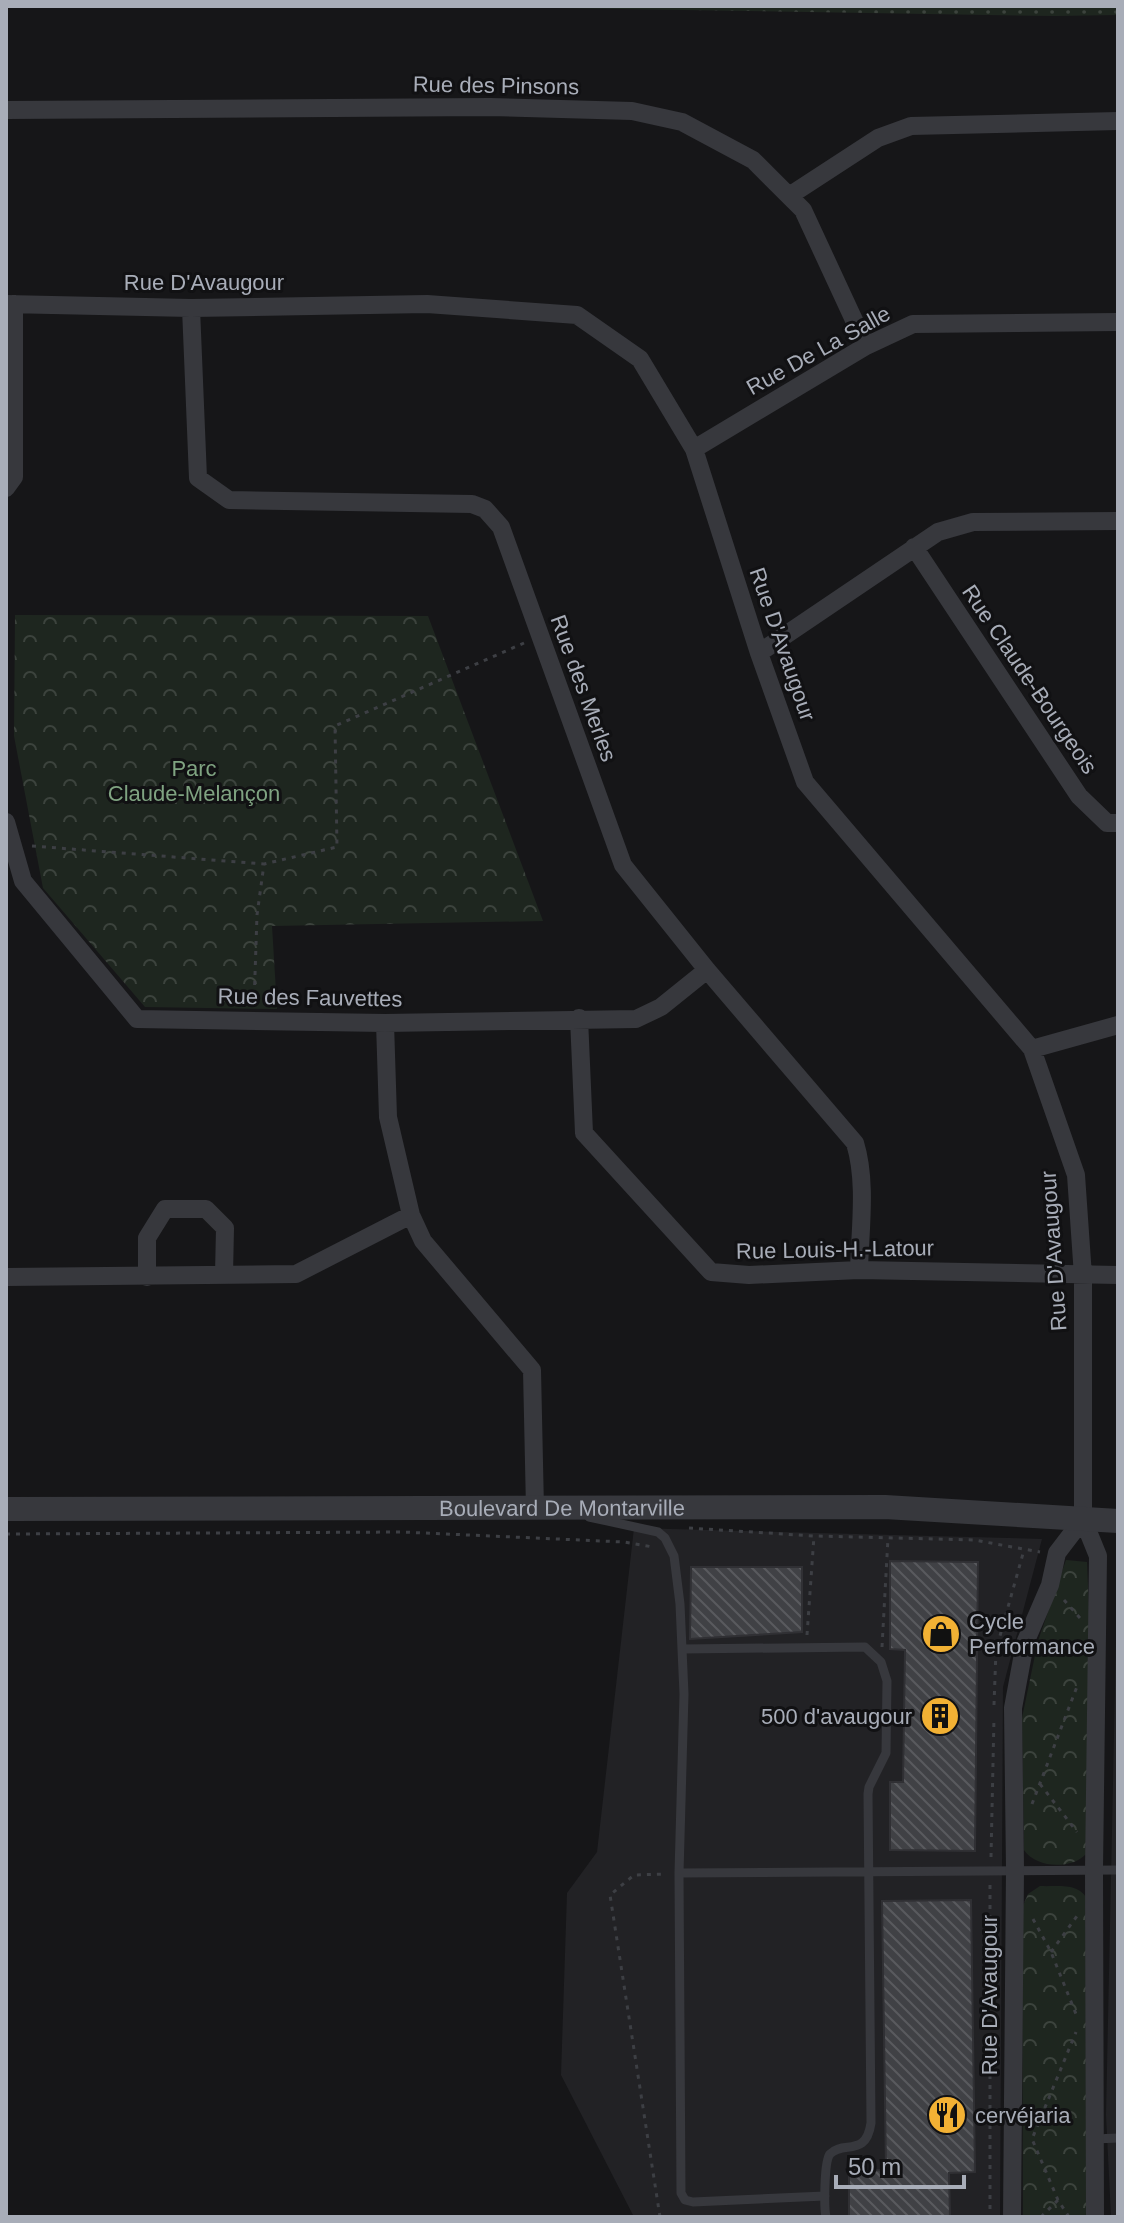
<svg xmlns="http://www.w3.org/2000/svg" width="1124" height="2223" font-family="Helvetica,sans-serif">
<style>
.built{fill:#222225}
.grass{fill:url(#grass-dots)}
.park{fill:url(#park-crowns)}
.building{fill:url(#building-back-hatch);stroke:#303034;stroke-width:2}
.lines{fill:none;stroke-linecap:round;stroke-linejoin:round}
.path{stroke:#3d3f44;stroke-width:3;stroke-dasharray:4 6;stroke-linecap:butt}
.service{stroke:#37383d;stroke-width:9}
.minor{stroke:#37383d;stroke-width:18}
.tertiary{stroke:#37383d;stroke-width:24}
.labels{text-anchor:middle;stroke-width:6;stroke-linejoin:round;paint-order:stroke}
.street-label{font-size:22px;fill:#a8adb8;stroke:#111113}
.park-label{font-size:22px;fill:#7fa381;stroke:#111113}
.poi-label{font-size:22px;fill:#a8adb8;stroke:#111113;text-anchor:start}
</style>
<defs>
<pattern id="grass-dots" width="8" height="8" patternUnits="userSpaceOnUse" patternTransform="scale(2)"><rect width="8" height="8" fill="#1e261f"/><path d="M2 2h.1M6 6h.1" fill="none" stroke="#3c433d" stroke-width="1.8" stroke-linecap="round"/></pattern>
<pattern id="park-crowns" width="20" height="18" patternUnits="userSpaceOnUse" patternTransform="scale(2)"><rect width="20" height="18" fill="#1e261f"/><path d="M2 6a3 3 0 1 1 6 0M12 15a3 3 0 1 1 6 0" fill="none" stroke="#3c433d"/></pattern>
<pattern id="building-back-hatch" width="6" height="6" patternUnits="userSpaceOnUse" patternTransform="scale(2)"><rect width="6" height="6" fill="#404145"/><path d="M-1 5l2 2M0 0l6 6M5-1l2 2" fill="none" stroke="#595a5e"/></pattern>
</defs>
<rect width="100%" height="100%" fill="#161618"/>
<path class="built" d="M634,1528L1042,1539L1003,1687L1000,2217H634L561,2075L567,1893L597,1852Z
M1118,1545V2217H1111L1106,2115Z"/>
<path class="grass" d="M430,6H1118V15L1055,16Z"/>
<path class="park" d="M15,615L428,616L543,921L272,926L277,1009L145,1007L43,888L14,736Z
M1066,1560L1087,1562L1090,1637L1086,1854C1071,1870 1036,1868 1024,1850L1022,1718L1038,1641Z
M1040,1886C1058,1887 1078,1882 1088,1900L1090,2217H1023L1022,1908L1028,1894Z"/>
<path class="building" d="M890,1561L978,1562L975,1851L890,1850V1782H903L905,1650L890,1649Z
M691,1567H802V1632L690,1639Z
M971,1900L975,2172L949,2173L950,2217H849V2171L886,2170L882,1901Z"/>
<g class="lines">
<path class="path" d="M974,6H1000
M32,846L264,864
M254,1005L257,915L264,864L337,847L335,726L524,643
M689,1528L814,1536L974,1540L1040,1552
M6,1534L402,1532L624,1542L653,1547
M1064,1600L1080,1618
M807,1635L814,1536
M882,1647L888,1538
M994,1705L996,1650L1024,1550
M1040,1784L1077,1832
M1032,1804L1078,1684
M991,1857L994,1717
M990,1885V2217
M1033,1919L1051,1952L1076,2014
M1051,1952L1077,1916
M660,2217L610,1895L634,1875L665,1874
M1041,2217L1058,2200
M1069,2217L1058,2200L1032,2139L1076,2032"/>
<path class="service" d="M589,1517L658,1532L665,1538L674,1556L680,1604L684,1694L679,1873
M683,1649L865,1647L881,1662L887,1681L886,1753L869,1787L868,1794L871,2123C866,2158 843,2140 830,2154C824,2161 824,2208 826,2217
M1095,2139L1118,2138
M825,2196L693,2202L685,2200L681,2193L679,1873L1118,1870"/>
<path class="minor" d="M6,110L490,107L632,111L682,122L753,160L803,210L866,346
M789,196L878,138L911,126L1118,121
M6,304L191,308L427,304L577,315L640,359L694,449L759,653L805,782L1032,1049L1076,1175L1083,1276V1519L1098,1556L1094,1870L1095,2217
M191,308L198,478L229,500L472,504L485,509L501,527L623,865L707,970L855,1143C867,1182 860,1229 859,1270
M694,449L866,346L913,324L1118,322
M6,488L14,477V304
M914,547L1079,796L1107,823H1118
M759,653L938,532L973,522L1118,521
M6,822L23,881L137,1019L385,1023L636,1019L661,1007L707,970
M579,1018L584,1133L711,1272L749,1275L859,1270L1118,1275
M385,1023L388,1117L411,1215L423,1241L532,1370L535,1509
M1032,1049L1118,1025
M6,1277L296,1274L411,1215
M147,1277V1238L165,1209H206L225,1228L224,1275
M1012,2217L1015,1869L1013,1708L1025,1643L1050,1585L1057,1553L1083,1519"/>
<path class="tertiary" id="s1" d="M6,1509L885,1507L1118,1521"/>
</g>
<defs>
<symbol id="shop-disc" viewBox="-11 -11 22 22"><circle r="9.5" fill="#f2b134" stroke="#111113"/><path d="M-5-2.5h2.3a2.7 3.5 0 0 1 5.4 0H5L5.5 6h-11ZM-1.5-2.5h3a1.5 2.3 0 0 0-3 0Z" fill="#111"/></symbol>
<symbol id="building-disc" viewBox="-11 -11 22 22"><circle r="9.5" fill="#f2b134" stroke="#111113"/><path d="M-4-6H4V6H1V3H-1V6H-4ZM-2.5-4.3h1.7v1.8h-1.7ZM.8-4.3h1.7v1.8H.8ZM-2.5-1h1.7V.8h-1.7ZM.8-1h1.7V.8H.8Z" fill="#111"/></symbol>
<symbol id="restaurant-disc" viewBox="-11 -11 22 22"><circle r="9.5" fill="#f2b134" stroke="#111113"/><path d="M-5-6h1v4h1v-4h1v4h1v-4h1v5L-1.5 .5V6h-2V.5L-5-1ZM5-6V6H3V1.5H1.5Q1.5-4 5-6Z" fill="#111"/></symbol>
</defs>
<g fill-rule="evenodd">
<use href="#shop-disc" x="919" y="1612" width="44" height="44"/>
<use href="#building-disc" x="918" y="1694" width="44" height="44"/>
<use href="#restaurant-disc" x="925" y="2093" width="44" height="44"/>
</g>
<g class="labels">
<g class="street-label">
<text transform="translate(496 85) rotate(1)" y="8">Rue des Pinsons</text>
<text x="204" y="290">Rue D'Avaugour</text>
<text transform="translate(818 350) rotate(-29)" y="8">Rue De La Salle</text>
<text transform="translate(783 644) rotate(71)" y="8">Rue D'Avaugour</text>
<text transform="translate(1030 679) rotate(56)" y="8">Rue Claude-Bourgeois</text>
<text transform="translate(584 688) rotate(70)" y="8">Rue des Merles</text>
<text transform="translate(310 997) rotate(1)" y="8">Rue des Fauvettes</text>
<text transform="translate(835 1249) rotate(-1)" y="8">Rue Louis-H.-Latour</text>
<text transform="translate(1053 1251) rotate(-94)" y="8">Rue D'Avaugour</text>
<text dy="8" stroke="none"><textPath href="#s1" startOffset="556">Boulevard De Montarville</textPath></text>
<text transform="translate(989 1995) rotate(-90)" y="8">Rue D'Avaugour</text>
</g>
<g class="park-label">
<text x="194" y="776">Parc<tspan x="194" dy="25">Claude-Melançon</tspan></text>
</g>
<g class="poi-label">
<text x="969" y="1629">Cycle<tspan x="969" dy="25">Performance</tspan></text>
<text x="912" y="1724" text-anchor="end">500 d'avaugour</text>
<text x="975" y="2123">cervéjaria</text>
</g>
</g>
<rect width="1124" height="2223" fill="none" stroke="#a8adb8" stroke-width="16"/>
<path d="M836 2175v12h128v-12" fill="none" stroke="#a8adb8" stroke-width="4"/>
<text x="848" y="2175" font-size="24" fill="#a8adb8" stroke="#111113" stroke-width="6" paint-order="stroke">50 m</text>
</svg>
